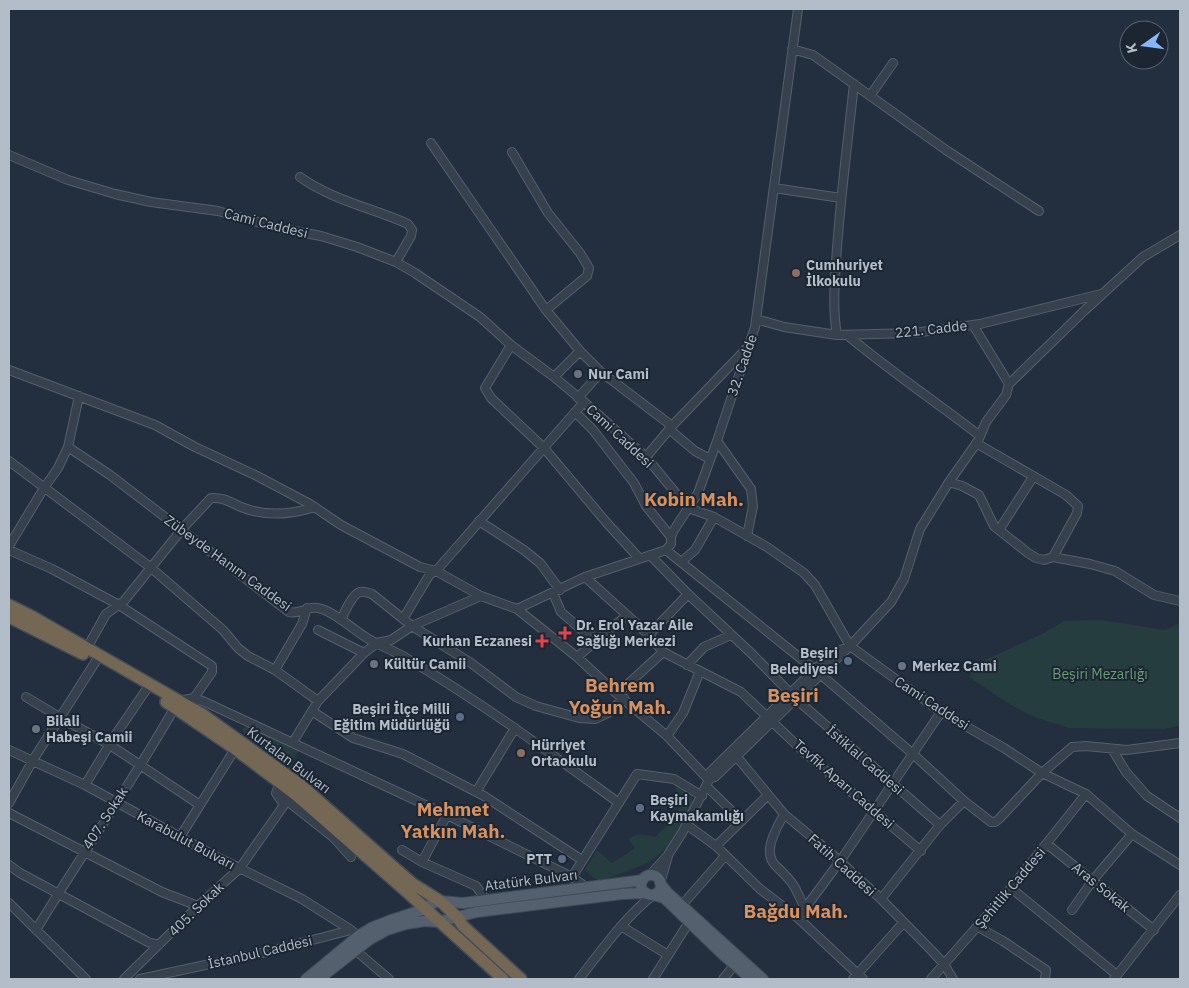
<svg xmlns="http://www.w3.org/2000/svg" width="1189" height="988" font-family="'IBM Plex Sans',sans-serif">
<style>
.green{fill:#253d3f}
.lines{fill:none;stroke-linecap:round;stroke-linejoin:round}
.minor-casing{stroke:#555f6c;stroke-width:10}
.major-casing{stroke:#404a57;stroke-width:12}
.highway-casing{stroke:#424c59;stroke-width:14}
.minor{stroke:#37414e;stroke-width:8}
.major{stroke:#55606e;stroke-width:10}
.highway{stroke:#746754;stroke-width:11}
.education-dot{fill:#8d6e63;stroke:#1c2633;stroke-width:2}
.worship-dot{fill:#6b7280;stroke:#1c2633;stroke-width:2}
.health-dot{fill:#e0444e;stroke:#1c2633;stroke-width:2}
.service-dot{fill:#5c6f8a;stroke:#1c2633;stroke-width:2}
.labels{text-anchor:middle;stroke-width:4;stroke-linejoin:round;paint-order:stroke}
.street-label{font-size:14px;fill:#b3bcc9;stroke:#1c2633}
.poi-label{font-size:14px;font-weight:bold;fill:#b3bcc9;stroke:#1c2633;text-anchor:start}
.park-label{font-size:14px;fill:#699b74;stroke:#1c2633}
.district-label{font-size:19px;font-weight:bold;fill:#d79160;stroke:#1c2633}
</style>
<rect width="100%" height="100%" fill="#232f3e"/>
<path class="green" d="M1101,620L1164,630L1180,623V726L1164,729L1069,728L1034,717L1011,705L969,677L976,664L1044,633L1064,621Z
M251,726L300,749L288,769L242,731L244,727Z
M677,785L687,790L692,797V806L668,847L648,863L600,881L591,876L585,870L597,850L612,863L628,853L634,848L629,839C639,832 645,835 656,837C668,824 692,805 675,788Z"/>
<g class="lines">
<defs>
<path id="minor" d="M792,49L813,55L946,150L1039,211
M870,96L893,63
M431,143L546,310L580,351L601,372L672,426
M512,152L548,213L580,253L589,268L587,276L546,310
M9,155L68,180L115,194L151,202L218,211L279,228L321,236L357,247L396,262L415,273L480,317L511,345L554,377L584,402L646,457L688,508L714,517L767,547L804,573L815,585L850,646L941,712L1004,748L1042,773L1086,794L1132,834L1180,865
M300,177C332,200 372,208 408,224L412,230L411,236L396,262
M774,188L841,198
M756,319L784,327L837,335L914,333L980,324L1101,294
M973,325L1009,384
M837,335C832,307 835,277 837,248C841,193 848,139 854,84
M847,335C890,371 936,402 980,436
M511,345L485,388L491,398L544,448L606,522L639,558
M9,370L155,425L195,447L257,476L310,504L341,525L420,567L436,571L481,596L517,609L577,657L617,694L667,736L709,780
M554,377L580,351
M578,398L601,372
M575,412L593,430L634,483L646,506L671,537
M669,429L695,451L710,459
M717,441L751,489L753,506L747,536
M976,443L1066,495L1078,506L1077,513L1053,557
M68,447L110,475L289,612C301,615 308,604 322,609C339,615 352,629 367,638C380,646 395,651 408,659C481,702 550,753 619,803
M646,457L672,426L746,349
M9,461L150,567L223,630L238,648L248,656L275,670L318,701
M949,482L962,486L979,495L994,526L1028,553L1036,558L1044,560L1053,557L1090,564L1115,571L1154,595L1180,601
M479,521L524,550L540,563L560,590
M999,530L1033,477
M9,546L44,488L58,468L68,447L79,396
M9,550L52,569L119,605L212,666V672L194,698
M666,550L820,674L913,754L964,801L991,822H995L999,819L1042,773L1072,747L1086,746L1127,750L1180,743
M650,555L688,594L751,653L796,699L940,825
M681,562L695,550L714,517
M585,577L649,635L663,652L741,692L805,753L921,851
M553,593L561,612L584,632L598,639
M517,609L585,577L666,550L671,544V537L674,530L698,493L717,441L755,327L798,9
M403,619L430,574L436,571L584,402
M341,620C344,613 353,593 360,592C364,591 369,593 372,594L412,626L471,663L516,697L536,706L579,718L595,719L608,713L624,698
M318,630L364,653
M649,635L688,594
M87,648L106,614L124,601L183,528L211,498C223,497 230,502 241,507C266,517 290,515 315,507
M577,657L627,615
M687,665L704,647L731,635
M275,670L302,624L307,608
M617,694L663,652
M26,697L61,718L110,745L200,805
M179,701L194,698L205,702L447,815L572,877L586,887
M312,711L353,738L403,754L484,796L582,860
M667,736L683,713L700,671
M293,742L318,701L364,653L377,643L391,640L412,626L481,596
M1112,749L1126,772L1147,796L1180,818
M9,750L85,785L213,855L302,899L351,930L358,936
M732,751L784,814L832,854L881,899L932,951L944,964L953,979
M710,778L715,777L850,646L891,602L904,579L920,529L949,482L978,441L986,422L1006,395L1009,384L1085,310L1143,257L1180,235
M85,785L116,734L146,690
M706,786L742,821
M476,792L515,728
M280,795L333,837L351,857
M9,803L33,760L96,661
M9,813L162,892L198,906
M784,814C777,828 762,851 775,865C782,872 789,878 794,886C798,893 801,901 805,908
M687,825L716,846L760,889L798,918L863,979
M180,837L235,749
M1047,844L1154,930
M716,846L768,795
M402,850L422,862L476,886L486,900
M422,862L447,815
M9,865L20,873L148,942L159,945
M649,876L668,855L682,833L710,778V772L814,670L832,654L843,649
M572,877L637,774L674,779L702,796
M660,883L668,856
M1011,888L1117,975
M881,899L940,825L964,801
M9,903L86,979
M682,905L725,856
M1072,910L1093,880L1132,834
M798,918L843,857L941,712
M621,926L668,955
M978,927L1003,941L1046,970L1045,979
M36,930C81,855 132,783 175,707
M355,950L389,979
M124,979L198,906L240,868L284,805L276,793L280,783
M140,979L266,952L351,930
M579,979C602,950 624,918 653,895
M653,979L689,922
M723,979L737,962
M853,979L903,923
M931,979L1011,888L1086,794
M1114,979L1180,895"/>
<path id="major" d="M641 885a10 10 0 1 1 20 0a10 10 0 1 1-20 0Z
M660,883L668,893L763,979
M653,895L664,898L722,954L751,979
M306,979L358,936L373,927L391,920L425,909L431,904L440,901L463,903L643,880
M319,979L369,940L387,930L406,924L425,921L438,922L477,912L622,894L646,893"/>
<path id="highway" d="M9,605L33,617L202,714L302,786L413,884L440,901L458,918L463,926L521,979
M9,617L83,654
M166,702L235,749L295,794L407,892L503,979"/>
</defs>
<use href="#minor" class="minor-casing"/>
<use href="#major" class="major-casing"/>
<use href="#highway" class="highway-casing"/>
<use href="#minor" class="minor"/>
<use href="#major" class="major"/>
<use href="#highway" class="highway"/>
</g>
<g class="education-dot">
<circle cx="796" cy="273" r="5"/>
<circle cx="521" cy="753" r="5"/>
</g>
<g class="worship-dot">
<circle cx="578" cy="374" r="5"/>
<circle cx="374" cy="664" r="5"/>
<circle cx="902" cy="666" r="5"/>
<circle cx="36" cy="729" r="5"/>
</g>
<g class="health-dot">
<path d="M562.5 625.5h5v5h5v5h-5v5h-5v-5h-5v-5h5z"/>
<path d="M539.5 633.5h5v5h5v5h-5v5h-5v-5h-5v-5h5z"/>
</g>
<g class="service-dot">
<circle cx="848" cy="661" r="5"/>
<circle cx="460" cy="717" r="5"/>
<circle cx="640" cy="808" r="5"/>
<circle cx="562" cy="859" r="5"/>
</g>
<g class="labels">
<g class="street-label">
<text transform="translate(266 223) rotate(14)" y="5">Cami Caddesi</text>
<text transform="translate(931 329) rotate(-6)" y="5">221. Cadde</text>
<text transform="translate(742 365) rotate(-71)" y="5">32. Cadde</text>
<text transform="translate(620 436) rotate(43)" y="5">Cami Caddesi</text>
<text transform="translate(228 563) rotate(36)" y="5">Zübeyde Hanım Caddesi</text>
<text transform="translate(932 703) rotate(33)" y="5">Cami Caddesi</text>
<text transform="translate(289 760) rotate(37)" y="5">Kurtalan Bulvarı</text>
<text transform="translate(865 760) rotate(41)" y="5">İstiklal Caddesi</text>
<text transform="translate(844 784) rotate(41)" y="5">Tevfik Aparı Caddesi</text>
<text transform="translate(105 818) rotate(-57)" y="5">407. Sokak</text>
<text transform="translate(186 840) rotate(28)" y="5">Karabulut Bulvarı</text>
<text transform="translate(842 865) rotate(42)" y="5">Fatih Caddesi</text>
<text transform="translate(531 880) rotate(-7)" y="5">Atatürk Bulvarı</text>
<text transform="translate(1101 887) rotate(39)" y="5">Aras Sokak</text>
<text transform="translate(1010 888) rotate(-50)" y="5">Şehitlik Caddesi</text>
<text transform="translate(196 909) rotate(-44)" y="5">405. Sokak</text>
<text transform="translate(260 952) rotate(-13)" y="5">İstanbul Caddesi</text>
</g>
<g class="poi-label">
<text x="806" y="270">Cumhuriyet<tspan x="806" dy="16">İlkokulu</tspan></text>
<text x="588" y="379">Nur Cami</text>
<text x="576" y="630">Dr. Erol Yazar Aile<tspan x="576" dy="16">Sağlığı Merkezi</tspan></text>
<text x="532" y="646" text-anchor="end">Kurhan Eczanesi</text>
<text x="838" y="658" text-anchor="end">Beşiri<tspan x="838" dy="16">Belediyesi</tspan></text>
<text x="384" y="669">Kültür Camii</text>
<text x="912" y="671">Merkez Cami</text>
<text x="450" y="714" text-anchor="end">Beşiri İlçe Milli<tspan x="450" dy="16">Eğitim Müdürlüğü</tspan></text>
<text x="46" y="726">Bilali<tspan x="46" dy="16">Habeşi Camii</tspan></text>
<text x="531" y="750">Hürriyet<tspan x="531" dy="16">Ortaokulu</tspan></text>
<text x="650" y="805">Beşiri<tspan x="650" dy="16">Kaymakamlığı</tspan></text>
<text x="552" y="864" text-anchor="end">PTT</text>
</g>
<g class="park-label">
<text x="1100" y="679">Beşiri Mezarlığı</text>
</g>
<g class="district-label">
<text x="694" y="506">Kobin Mah.</text>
<text x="620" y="692">Behrem<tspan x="620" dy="22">Yoğun Mah.</tspan></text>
<text x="793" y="702">Beşiri</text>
<text x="453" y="816">Mehmet<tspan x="453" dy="22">Yatkın Mah.</tspan></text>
<text x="796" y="918">Bağdu Mah.</text>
</g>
</g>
<rect width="1189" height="988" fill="none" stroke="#b3bcc9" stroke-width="20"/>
<g transform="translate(1144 45) rotate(256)"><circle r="24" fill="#1c2633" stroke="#58626f"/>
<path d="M0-4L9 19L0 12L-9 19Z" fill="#87b6fb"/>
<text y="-8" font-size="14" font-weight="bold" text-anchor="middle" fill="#b3bcc9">K</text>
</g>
</svg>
